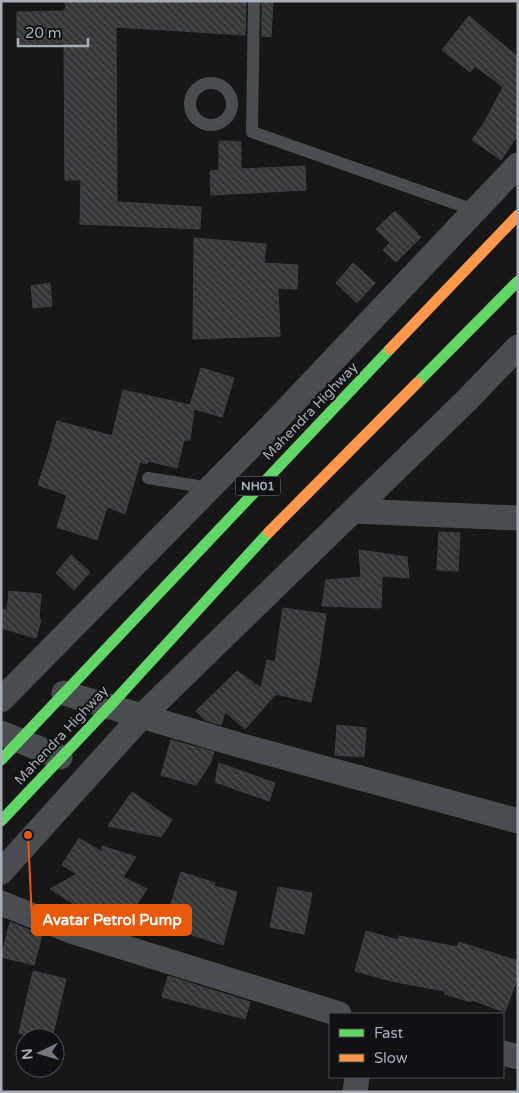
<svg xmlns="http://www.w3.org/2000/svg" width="519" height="1093" font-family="'Varela Round',sans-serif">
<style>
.building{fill:url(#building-back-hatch);stroke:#3f4043}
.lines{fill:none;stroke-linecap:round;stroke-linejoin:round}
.lane{stroke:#4b4c50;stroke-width:12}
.street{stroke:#4b4c50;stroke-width:25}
.fast{stroke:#63d668;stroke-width:11}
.slow{stroke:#ff974d;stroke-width:11}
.labels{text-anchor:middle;stroke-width:4;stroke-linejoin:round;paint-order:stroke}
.shield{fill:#111113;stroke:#7b7e86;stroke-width:1}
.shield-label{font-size:12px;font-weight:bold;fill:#a8adb8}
.street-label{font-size:14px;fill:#a8adb8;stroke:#111113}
.leader{fill:none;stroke:#e8590c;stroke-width:2}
.callout-dot{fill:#e8590c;stroke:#111113;stroke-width:2}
.callout{fill:#e8590c;stroke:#e8590c;stroke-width:2}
.callout-label{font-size:15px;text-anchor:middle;font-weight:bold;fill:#fff}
</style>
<defs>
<pattern id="building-back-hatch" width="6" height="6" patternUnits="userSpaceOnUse" patternTransform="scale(1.25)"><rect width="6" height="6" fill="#353536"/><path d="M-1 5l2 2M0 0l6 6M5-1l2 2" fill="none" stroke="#4f5051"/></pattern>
</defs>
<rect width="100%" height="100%" fill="#171717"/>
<path class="building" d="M66,1H246L245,35L116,27L117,202L201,207L200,229L80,224L81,180H65L64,43L17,44V12L65,11Z
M262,1H273L271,37L262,36Z
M469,16L518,57V135L501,160L472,140L484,123L503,87L475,66L470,72L442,50Z
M219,141L241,142V169L305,166L306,190L211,195L210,171L219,170Z
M395,211L421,237L396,262L383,250L390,243L376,229Z
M194,238L266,244L264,263L298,265L297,289L278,288L280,336L193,339Z
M353,263L375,283L357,303L336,283Z
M50,283L52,306L33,308L31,286Z
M201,368L234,378L222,417L194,409L190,440H184L177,468L148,461L147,464L140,462L125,514L107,507L97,540L57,527L67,495L38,485L53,439L52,438L57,421L112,436L123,390L190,405Z
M439,532L460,533L458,571L437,570Z
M359,550L407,557L409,578L382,576L381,608L322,606L326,580L361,577Z
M71,555L90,572L74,590L56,573Z
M9,591L41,594L39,619L41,620L36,638L1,628V609L7,610Z
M283,608L326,614L319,664L311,702L276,694L245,729L225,712L221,725L205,720L196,711L237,671L261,688L267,660L275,662Z
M337,725L366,728L364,757L335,755Z
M171,740L214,752L210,764L196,785L161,775Z
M219,763L275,783L269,801L215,782Z
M132,792L172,820L161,837L108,826Z
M79,838L102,852V846L136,857L123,877L147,889L125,922L109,916L105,923L50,889L77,874L62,865Z
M181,872L215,883L214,886L237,892L223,945L164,926Z
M278,887L312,893L304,934L270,927Z
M10,922L42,935L34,965L1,957Z
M366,931L398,940L399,936L457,947L459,942L518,961V976L505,1012L472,1000L471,1002L445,994V991L391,981L355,971Z
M33,971L66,979L52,1038H42L19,1033Z
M168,976L250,1002L245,1019L162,997Z"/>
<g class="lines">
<path class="lane" d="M254,1L252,132L474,210
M190 104a21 21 0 1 1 42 0a21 21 0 1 1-42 0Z
M148,478L210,488"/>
<path class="street" d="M353,511L518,518
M64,693L239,745L518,821
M1,700L270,427L518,165
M1,733L60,757
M1,872L141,717L467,400L518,347
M1,903L71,931L339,1014
M503,1053L518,1057
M355,1092L357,1077"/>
<path class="fast" d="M417,383L518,281
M1,760L390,349
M1,821L109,707L269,532"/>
<path class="slow" d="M390,349L518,215
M269,532L417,383"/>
</g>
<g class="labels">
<rect class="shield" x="235.5" y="476.5" width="45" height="19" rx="4"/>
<g class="shield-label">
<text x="258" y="490">NH01</text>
</g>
<g class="street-label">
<text transform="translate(310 411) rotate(-46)" y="5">Mahendra Highway</text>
<text transform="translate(61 735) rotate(-47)" y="5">Mahendra Highway</text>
</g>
</g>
<path class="leader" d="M28 835L32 920"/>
<circle class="callout-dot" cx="28" cy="835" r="5"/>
<rect class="callout" x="32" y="905" width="159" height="30" rx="5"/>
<g class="callout-label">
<text x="112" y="925">Avatar Petrol Pump</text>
</g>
<rect width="519" height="1093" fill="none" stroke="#a8adb8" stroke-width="5"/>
<rect x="329" y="1013" width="175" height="65" fill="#111113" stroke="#4d4f55"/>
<rect x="339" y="1029" width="25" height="8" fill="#63d668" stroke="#4d4f55"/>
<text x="374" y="1038" font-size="15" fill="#a8adb8">Fast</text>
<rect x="339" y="1054" width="25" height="8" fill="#ff974d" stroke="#4d4f55"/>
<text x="374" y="1063" font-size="15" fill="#a8adb8">Slow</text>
<g transform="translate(40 1053) rotate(265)"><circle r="24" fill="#111113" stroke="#4d4f55"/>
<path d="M0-4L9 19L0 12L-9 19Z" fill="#757880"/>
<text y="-8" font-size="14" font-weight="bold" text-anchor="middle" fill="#a8adb8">N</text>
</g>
<path d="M18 38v8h70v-8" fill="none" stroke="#a8adb8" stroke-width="2.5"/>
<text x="25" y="38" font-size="15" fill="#a8adb8" stroke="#111113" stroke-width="4" paint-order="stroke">20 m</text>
</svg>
